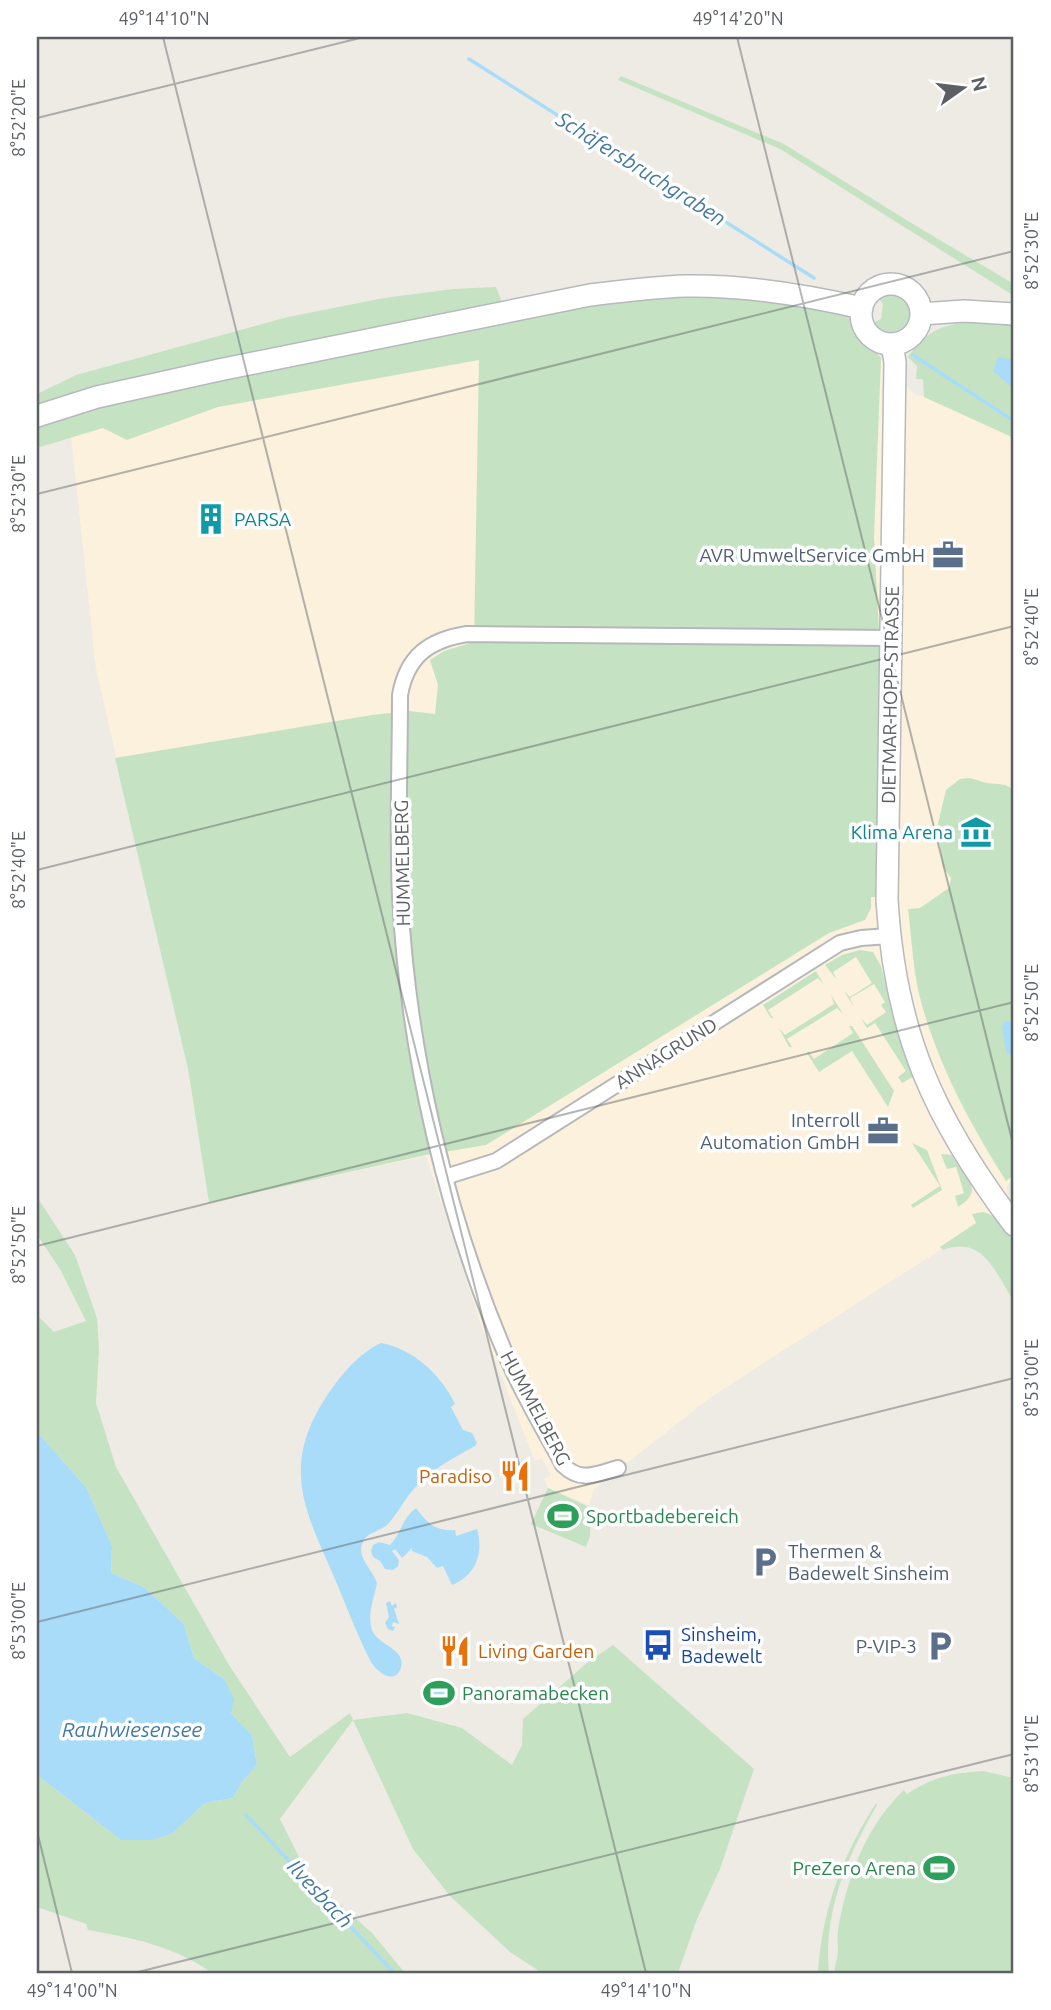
<svg xmlns="http://www.w3.org/2000/svg" width="1051" height="2010" font-family="Ubuntu,sans-serif">
<style>
.commercial{fill:#fbf1dc}
.green{fill:#c5e3c2}
.water{fill:#a9dcf9}
.lines{fill:none;stroke-linecap:round;stroke-linejoin:round}
.stream{stroke:#a9dcf9;stroke-width:3.5}
.street-casing{stroke:#b5b7ba;stroke-width:18}
.secondary-casing{stroke:#b6b9bd;stroke-width:24}
.street{stroke:#fff;stroke-width:14}
.secondary{stroke:#fff;stroke-width:21}
.ticks{fill:none;stroke:#5c6064;stroke-width:2;stroke-opacity:0.45}
.labels{text-anchor:middle;stroke-width:7;stroke-linejoin:round;paint-order:stroke}
.culture-label{font-size:19px;fill:#0d838f;stroke:#fff;text-anchor:start}
.service-label{font-size:19px;fill:#4e5e75;stroke:#fff;text-anchor:end}
.street-label{font-size:19px;fill:#5c6064;stroke:#fff}
.food-label{font-size:19px;fill:#c56008;stroke:#fff;text-anchor:end}
.leisure-label{font-size:19px;fill:#27864d;stroke:#fff;text-anchor:start}
.transit-label{font-size:19px;fill:#164399;stroke:#fff;text-anchor:start}
.water-label{font-size:21px;font-style:italic;fill:#4479a1;stroke:#fff}
.neatline{fill:none;stroke:#5c6064;stroke-width:2.5}
.ticks-label{font-size:18px;text-anchor:middle;fill:#5c6064}
</style>
<rect width="100%" height="100%" fill="#eeebe4"/>
<path class="commercial" d="M797,347L881,358L914,394L927,397L1014,438V1181L1008,1184L1006,1195L990,1218L711,1397L594,1489L589,1505L548,1488L544,1479L551,1475L542,1458L535,1461L481,1325L426,1156L209,1203L188,1069L96,669L71,436L363,360Z"/>
<path class="green" d="M621,76L784,144L913,224L1014,284V296L780,149L618,80Z
M496,287L503,305L37,409V394L76,375L288,317L384,298L453,289Z
M893,290C915,294 922,316 906,332C892,340 880,336 871,324L881,319L883,304L877,296Z
M711,293L790,303L848,316L881,358L874,537L881,670L879,897H871V908L865,920L829,933L486,1145L426,1155L209,1203L188,1069L115,758L372,715L409,711L435,714L438,685L430,660L444,651L474,642L479,360L218,407L127,440L103,428L37,448V428L83,412L425,333L637,297Z
M1000,319L1014,321V438L924,397L923,379H916L917,366L908,357C935,318 958,325 1000,319Z
M969,778C975,779 981,782 987,783C998,785 1006,782 1014,791V1175L1006,1181C971,1125 940,1069 922,1005C913,975 912,940 908,909L920,908L949,888L951,878L943,867L937,828L946,790L960,779Z
M860,950L873,952L881,966L896,1028L913,1077L902,1083L898,1077L906,1071L875,1023L867,1028L861,1018L867,1025L886,1012L881,1005L885,1002L874,984L850,998L854,1007L844,991L850,997L872,983L856,957L833,972L837,980L825,965L842,955Z
M816,971L824,985L818,978L768,1010L773,1018H771L763,1005Z
M831,995L843,1014L837,1008L787,1039L792,1047H789L779,1028L785,1035L834,1004Z
M849,1026H852L894,1091L888,1107L852,1051L819,1072L807,1053L808,1051L814,1059L853,1033Z
M912,1143L927,1150L942,1190L913,1208L911,1205L940,1186Z
M941,1154L952,1155C964,1177 987,1189 958,1207L955,1196L964,1193L956,1167L947,1169Z
M37,1197L75,1255L97,1318L99,1350L96,1403L116,1467L229,1665L290,1757L350,1713L353,1720L407,1713L462,1728L512,1765L522,1745L523,1719L588,1662L613,1645L754,1769L720,1869L697,1919L678,1973H542L510,1952L450,1896L413,1849L353,1720L280,1819L309,1877L372,1933L405,1973H212C175,1946 132,1938 88,1930L86,1924L37,1907V1775L121,1840L173,1833L205,1803L233,1798L242,1782L257,1765L252,1735L231,1713L224,1679L194,1658L184,1624L144,1587L111,1573L112,1546L86,1487L37,1432V1315L54,1332L86,1321L60,1269L37,1235Z
M983,1212C994,1214 1010,1229 1014,1241C1018,1251 1014,1289 1014,1302C996,1273 983,1235 943,1250L940,1247L976,1223L972,1214Z
M548,1488L591,1508L590,1536L586,1547L531,1524Z
M983,1771L1014,1778V1973H834C835,1966 837,1959 838,1952C838,1944 837,1937 838,1930C847,1878 865,1827 904,1790L907,1794C933,1777 952,1773 983,1771Z
M876,1803L877,1805C847,1857 823,1912 829,1973H818C822,1910 842,1856 876,1803Z"/>
<path class="water" d="M998,357L1014,360V389L993,371Z
M1005,1021L1011,1022L1014,1030V1060L1006,1051L1002,1027Z
M381,1343C414,1349 442,1376 455,1404L451,1407L463,1430L472,1433L477,1443L475,1446C453,1458 430,1470 413,1490C403,1501 397,1515 387,1525C379,1532 366,1532 362,1544C357,1558 373,1570 377,1583C374,1599 367,1614 372,1630C378,1646 409,1649 400,1670C393,1685 376,1671 371,1662C357,1635 347,1607 335,1579C304,1508 280,1466 328,1394C342,1374 359,1353 381,1343Z
M37,1432L86,1487L112,1546L111,1573L144,1587L184,1624L194,1658L224,1679L234,1699L231,1713L252,1735L257,1765L242,1782L233,1798L205,1803L173,1833L152,1840H121L37,1775Z
M416,1508C426,1522 436,1532 455,1530L456,1536L477,1529C484,1553 476,1575 452,1585L443,1566L437,1568L427,1557L412,1551V1548L402,1558L395,1549L392,1551L399,1560L398,1566L393,1570L385,1569L380,1561L373,1557L371,1551L373,1545L379,1542L390,1545C401,1534 401,1520 416,1508Z
M390,1601L392,1606L396,1603L397,1607L394,1609L399,1624L393,1622L392,1626L395,1627L393,1631L388,1629L385,1623L389,1617L386,1603Z
M448,1681L454,1690L431,1704L425,1696Z"/>
<g class="lines">
<path class="stream" d="M469,59L814,278
M913,355L1014,421
M246,1815L394,1973"/>
<defs>
<path id="street" d="M445,1177L496,1161L840,943L861,938L889,936
M618,1468C596,1474 581,1483 563,1465C545,1431 524,1397 509,1362C446,1217 408,1053 400,896C397,829 400,761 400,695C407,656 429,640 467,634L890,638"/>
<path id="secondary" d="M861 314a30 30 0 1 1 60 0a30 30 0 1 1-60 0Z
M921,314L964,311L1014,314
M892,344L895,362L887,900C895,1034 934,1119 1014,1225
M37,416L97,397L219,370L590,295C622,291 654,287 686,286C745,285 805,295 862,308"/>
</defs>
<use href="#street" class="street-casing"/>
<use href="#secondary" class="secondary-casing"/>
<use href="#street" class="street"/>
<use href="#secondary" class="secondary"/>
</g>
<path class="ticks" d="M163,37L646,1973M737,37L1014,1148M37,118L364,37M37,494L1014,251M37,870L1014,626M37,1246L1014,1002M37,1622L1014,1378M37,1831L72,1973M134,1973L1014,1754"/>
<defs>
<symbol id="building-bare" viewBox="-9 -9 18 18"><path d="M-4-6H4V6H1V3H-1V6H-4ZM-2.5-4.3h1.7v1.8h-1.7ZM.8-4.3h1.7v1.8H.8ZM-2.5-1h1.7V.8h-1.7ZM.8-1h1.7V.8H.8Z" fill="#0f9aa8" stroke="#fff" stroke-width="2.5" paint-order="stroke"/></symbol>
<symbol id="office-bare" viewBox="-9 -9 18 18"><path d="M-6-3h4V-5.5h4V-3h4V5H-6ZM-1-4.5V-3h2v-1.5ZM-6 0V1H6V0Z" fill="#5c6f8a" stroke="#fff" stroke-width="2.5" paint-order="stroke"/></symbol>
<symbol id="museum-bare" viewBox="-9 -9 18 18"><path d="M0-6L6-3V-2H-6V-3ZM-5-1h2V3h-2ZM-1-1h2V3h-2ZM3-1h2V3H3ZM-6 4H6V6H-6Z" fill="#0f9aa8" stroke="#fff" stroke-width="2.5" paint-order="stroke"/></symbol>
<symbol id="restaurant-bare" viewBox="-9 -9 18 18"><path d="M-5-6h1v4h1v-4h1v4h1v-4h1v5L-1.5 .5V6h-2V.5L-5-1ZM5-6V6H3V1.5H1.5Q1.5-4 5-6Z" fill="#e8710a" stroke="#fff" stroke-width="2.5" paint-order="stroke"/></symbol>
<symbol id="stadium-bare" viewBox="-9 -9 18 18"><path d="M0-5a6.5 5 0 1 0 0 10a6.5 5 0 1 0 0-10ZM-3.5-1.8h7v3.6h-7Z" fill="#2e9e5b" stroke="#fff" stroke-width="2.5" paint-order="stroke"/></symbol>
<symbol id="parking-bare" viewBox="-9 -9 18 18"><path d="M-3.5-5.5H1a3.5 3.5 0 0 1 0 7H-1V5.5H-3.5ZM-1-3.4V-.6H.8a1.4 1.4 0 0 0 0-2.8Z" fill="#5c6f8a" stroke="#fff" stroke-width="2.5" paint-order="stroke"/></symbol>
<symbol id="bus-bare" viewBox="-9 -9 18 18"><path d="M-5-6H5V4H4V6H2V4H-2V6H-4V4H-5ZM-3.5-4V0h7V-4ZM-3.5 1.2v1.5H-2V1.2ZM2 1.2v1.5H3.5V1.2Z" fill="#1a4fb4" stroke="#fff" stroke-width="2.5" paint-order="stroke"/></symbol>
</defs>
<g fill-rule="evenodd">
<use href="#building-bare" x="189" y="497" width="44" height="44"/>
<use href="#office-bare" x="926" y="533" width="44" height="44"/>
<use href="#museum-bare" x="954" y="810" width="44" height="44"/>
<use href="#office-bare" x="861" y="1109" width="44" height="44"/>
<use href="#restaurant-bare" x="493" y="1454" width="44" height="44"/>
<use href="#stadium-bare" x="541" y="1494" width="44" height="44"/>
<use href="#parking-bare" x="743" y="1540" width="44" height="44"/>
<use href="#bus-bare" x="636" y="1623" width="44" height="44"/>
<use href="#parking-bare" x="918" y="1624" width="44" height="44"/>
<use href="#restaurant-bare" x="433" y="1629" width="44" height="44"/>
<use href="#stadium-bare" x="417" y="1671" width="44" height="44"/>
<use href="#stadium-bare" x="917" y="1846" width="44" height="44"/>
</g>
<g class="labels">
<g class="culture-label">
<text x="234" y="526">PARSA</text>
<text x="953" y="839" text-anchor="end">Klima Arena</text>
</g>
<g class="service-label">
<text x="925" y="562">AVR UmweltService GmbH</text>
<text x="860" y="1127">Interroll<tspan x="860" dy="22">Automation GmbH</tspan></text>
<text x="788" y="1558" text-anchor="start">Thermen &amp;<tspan x="788" dy="22">Badewelt Sinsheim</tspan></text>
<text x="917" y="1653">P-VIP-3</text>
</g>
<g class="street-label">
<text transform="translate(890 695) rotate(-89)" y="7">DIETMAR-HOPP-STRASSE</text>
<text transform="translate(402 863) rotate(-91)" y="7">HUMMELBERG</text>
<text transform="translate(666 1053) rotate(-32)" y="7">ANNAGRUND</text>
<text transform="translate(536 1408) rotate(62)" y="7">HUMMELBERG</text>
</g>
<g class="food-label">
<text x="492" y="1483">Paradiso</text>
<text x="478" y="1658" text-anchor="start">Living Garden</text>
</g>
<g class="leisure-label">
<text x="586" y="1523">Sportbadebereich</text>
<text x="462" y="1700">Panoramabecken</text>
<text x="916" y="1875" text-anchor="end">PreZero Arena</text>
</g>
<g class="transit-label">
<text x="681" y="1641">Sinsheim,<tspan x="681" dy="22">Badewelt</tspan></text>
</g>
<g class="water-label">
<text transform="translate(641 169) rotate(32)" y="7">Schäfersbruchgraben</text>
<text x="132" y="1737">Rauhwiesensee</text>
<text transform="translate(320 1894) rotate(47)" y="7">Ilvesbach</text>
</g>
</g>
<rect width="1051" height="2010" fill="none" stroke="#ffffff" stroke-width="77"/>
<g transform="translate(963 88) rotate(76)" stroke="#ffffff" stroke-width="5" paint-order="stroke">
<path d="M0-5L12 26L0 18L-12 26Z" fill="#5c6064"/>
<text y="-10" font-size="19" font-weight="bold" text-anchor="middle" fill="#5c6064">N</text>
</g>
<rect x="38" y="38" width="974" height="1934" class="neatline"/>
<g class="ticks-label">
<text x="164" y="25">49°14'10"N</text>
<text x="738" y="25">49°14'20"N</text>
<text transform="translate(19 118) rotate(-90)" y="6">8°52'20"E</text>
<text transform="translate(1032 251) rotate(-90)" y="6">8°52'30"E</text>
<text transform="translate(19 494) rotate(-90)" y="6">8°52'30"E</text>
<text transform="translate(1032 627) rotate(-90)" y="6">8°52'40"E</text>
<text transform="translate(19 870) rotate(-90)" y="6">8°52'40"E</text>
<text transform="translate(1032 1003) rotate(-90)" y="6">8°52'50"E</text>
<text transform="translate(19 1245) rotate(-90)" y="6">8°52'50"E</text>
<text transform="translate(1032 1378) rotate(-90)" y="6">8°53'00"E</text>
<text transform="translate(19 1621) rotate(-90)" y="6">8°53'00"E</text>
<text transform="translate(1032 1754) rotate(-90)" y="6">8°53'10"E</text>
<text x="72" y="1997">49°14'00"N</text>
<text x="646" y="1997">49°14'10"N</text>
</g>
</svg>
